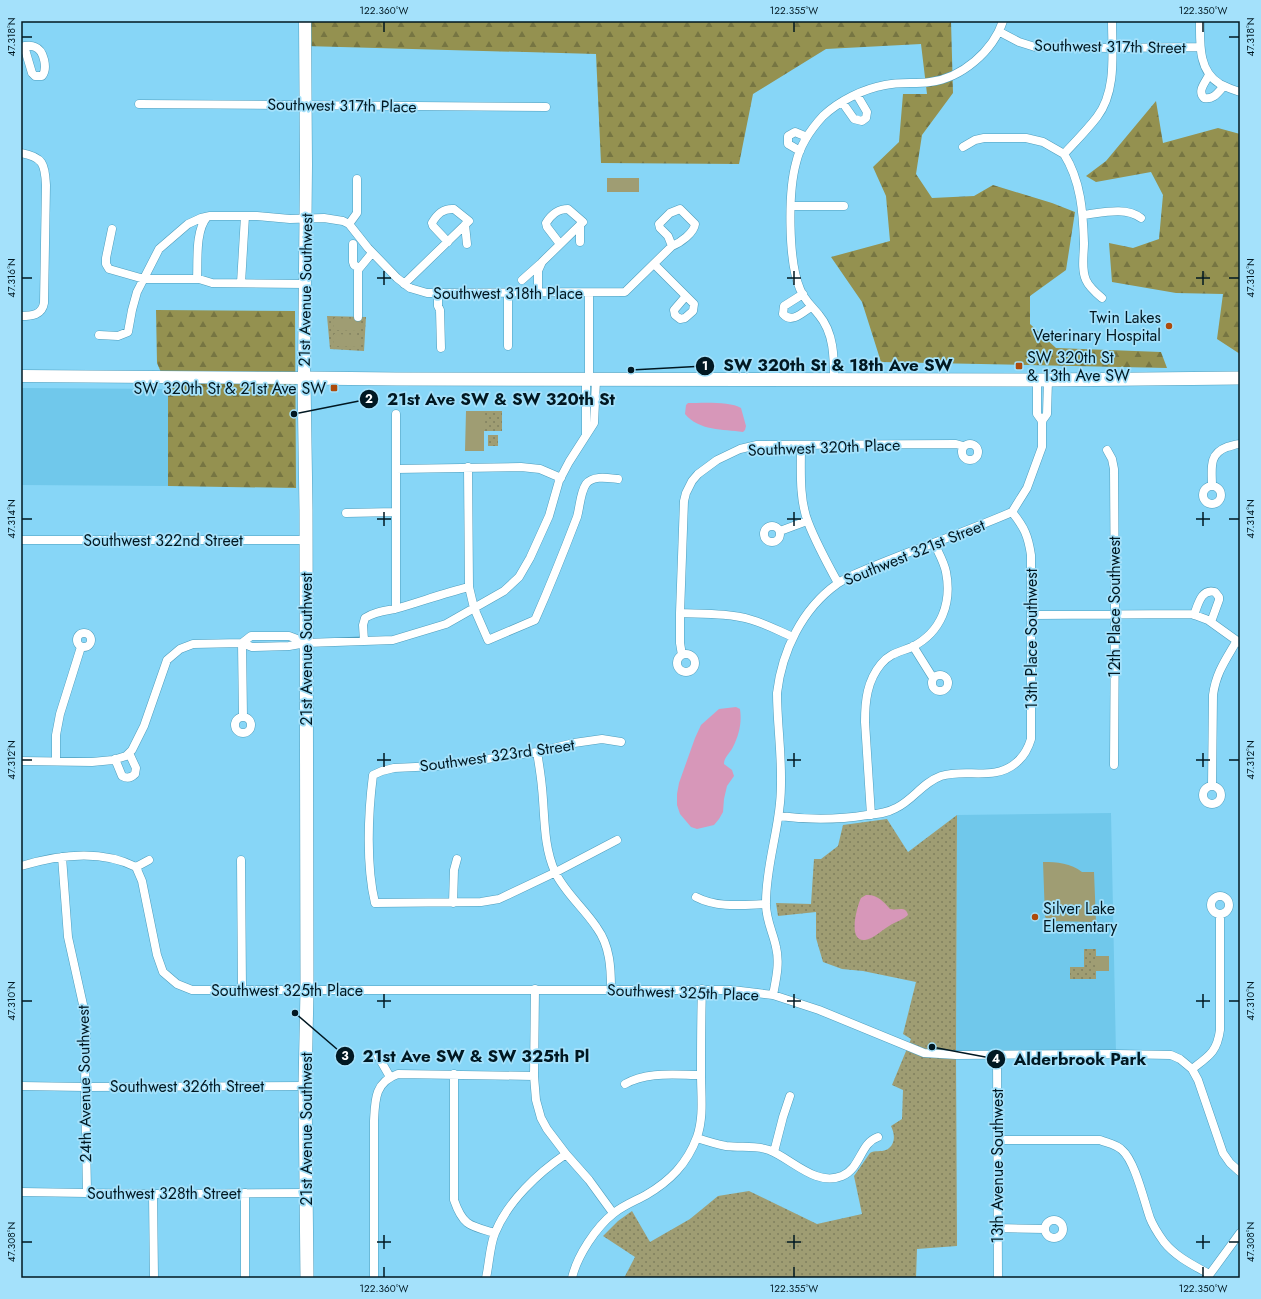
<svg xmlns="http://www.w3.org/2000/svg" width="1261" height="1299" font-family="Jost,sans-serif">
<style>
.built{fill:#70c8eb}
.forest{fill:url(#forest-firs)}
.park{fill:url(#park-dots)}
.pitch{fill:#9f9d73}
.water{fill:#d797b9}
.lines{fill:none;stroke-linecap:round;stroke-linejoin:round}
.minor-casing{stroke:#4f9ebd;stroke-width:9}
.secondary-casing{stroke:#4f9ebd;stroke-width:13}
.primary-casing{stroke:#4f9ebd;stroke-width:14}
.minor{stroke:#fff;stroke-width:8}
.secondary{stroke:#fff;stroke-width:12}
.primary{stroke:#fff;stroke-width:13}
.ticks{fill:none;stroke:#011822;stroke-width:1.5}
.poi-dot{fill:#ad4b0c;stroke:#a4e1fb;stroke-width:1.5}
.labels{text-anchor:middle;stroke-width:3.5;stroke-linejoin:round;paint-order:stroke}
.street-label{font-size:16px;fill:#011822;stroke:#a4e1fb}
.poi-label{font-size:16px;fill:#011822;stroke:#a4e1fb;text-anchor:end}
.leader{fill:none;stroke:#011822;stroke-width:1.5}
.callout-dot{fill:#011822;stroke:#a4e1fb;stroke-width:1.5}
.mark-label{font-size:12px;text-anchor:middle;font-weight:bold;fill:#fff}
.callout-label{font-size:17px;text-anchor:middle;font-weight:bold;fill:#011822;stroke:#a4e1fb;stroke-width:3.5;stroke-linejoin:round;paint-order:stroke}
.neatline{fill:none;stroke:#011822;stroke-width:1.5}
.ticks-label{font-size:10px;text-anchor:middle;fill:#011822}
</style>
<defs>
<pattern id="forest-firs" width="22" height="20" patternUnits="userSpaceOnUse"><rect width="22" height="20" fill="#949150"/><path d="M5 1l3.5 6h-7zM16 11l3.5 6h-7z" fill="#767542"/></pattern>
<pattern id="park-dots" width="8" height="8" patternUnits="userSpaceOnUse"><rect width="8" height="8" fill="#9f9d73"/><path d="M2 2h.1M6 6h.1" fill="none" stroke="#7f7f5e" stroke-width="1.8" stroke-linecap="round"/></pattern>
</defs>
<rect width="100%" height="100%" fill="#87d6f7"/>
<path class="built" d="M21,388L168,389V486L21,485Z
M1111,813L1116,1054L956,1055L957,815Z"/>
<path class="forest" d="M305,21H951L953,93L922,135L916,174L932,198L974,196L993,185L1052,203L1075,212L1066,270L1030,296V324L1056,348L1161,352L1167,368L881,362L862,302L831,257L890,241L886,196L873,167L899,142L903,94H927L921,44L826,49L753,94L739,164L601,163L596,54L305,46Z
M1156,101L1163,143L1218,128L1240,134V354L1217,339L1223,294L1176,293L1112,282L1109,243L1133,248L1159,239L1163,195L1151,172L1096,182L1086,176L1106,161Z
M156,310L295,311L296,488L168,486V389L157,363Z"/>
<path class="park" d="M327,316L366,317L364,351L330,349Z
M484,411H502V431H484Z
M488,435H498V446H488Z
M957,815L956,1055L957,1246L917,1249L916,1278H624L635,1257L603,1236L618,1221L632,1211L650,1242L690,1219L718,1196L749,1191L817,1224L862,1214L854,1176L870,1153C875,1150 881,1152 886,1150C896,1145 895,1134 891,1126L902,1119L903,1090L892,1085L911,1039L903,1034L916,982L863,971L842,969L823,962L816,938V912L778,916L776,903L811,904L814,859H821L838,846L843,825L887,819L908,852Z
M1084,949H1096V979H1070V967H1084Z"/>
<path class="pitch" d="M607,178H639V192H607Z
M334,318L360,319L359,331L333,330Z
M334,334L359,335V347L333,346Z
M466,411H484V451H465Z
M1043,862C1057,862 1071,863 1082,872H1094L1096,922L1049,921L1045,917Z
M1096,956H1109V971H1096Z"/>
<path class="water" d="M688,403C701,403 730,401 741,408L746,426L745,430L743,432C723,429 699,431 685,414L686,405Z
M736,707L740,709C742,723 739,735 733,747C730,753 724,757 724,764L732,770L734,776L727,786L724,799L723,812L719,819L714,825L697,829L691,827L680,814L677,805V794L679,783L695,738L701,725L719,709Z
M866,895C877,894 884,902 890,909C897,911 906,905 908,915C903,920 895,922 889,926C882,930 873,939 865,940C847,942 857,906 861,898Z"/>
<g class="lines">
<defs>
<path id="minor" d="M1200,21C1200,43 1198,71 1220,84C1226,87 1233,90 1240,92
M1000,32L1019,42L1035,47L1112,48L1200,47
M21,47C25,46 31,45 35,47C44,50 48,69 42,76H35L32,73L24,46
M1209,75C1205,83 1197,91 1204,98C1214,100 1218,92 1224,86
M842,102L854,119L862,121L866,118L867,112L857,95
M139,104L546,107
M963,147L975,140L984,138H1026L1043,142L1064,154
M800,151L788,144V136L795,132L807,137
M21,153C43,157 45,164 46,185L44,303C42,315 32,316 21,316
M791,206H844
M1083,215C1101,213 1126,206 1141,218
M349,224L357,213V179
M465,225L467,244
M580,225V242
M112,229L106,258V264L109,269L144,279H199L212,283L305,284
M353,244V262L354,265L359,268
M654,264L694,304L693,311L685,318L680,319L675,315L674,310L686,296
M197,279C198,261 195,231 207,217
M522,280L540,264
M241,283L245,216
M404,284L469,221L454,209C443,208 437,214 432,223L433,226L448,242
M508,293V346
M538,293V271L542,262L583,222L568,209C557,209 551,215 546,223L547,227L560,244
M438,294V306L440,310L441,348
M803,294L784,306L783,314C792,324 803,312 811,307
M1102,298C1096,293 1089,287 1086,280C1081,269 1084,254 1084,243C1083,212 1081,181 1064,154C1075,142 1087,130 1097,117C1117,91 1112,52 1112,21
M358,317V270L372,253
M99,335L118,336L128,332L132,310L137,292L159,249L188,224L201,218L210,216H257L290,219L324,218L343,221L349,224L368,248L397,278L410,288L427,293L625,292L672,246C680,243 694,233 695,224L680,209L670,213L659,224L660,228L668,236L672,246
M834,379C834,357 834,333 819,315C812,306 804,300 800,289C788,261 788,192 796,163C800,145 811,129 823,116C839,101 863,89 885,85C900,82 915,84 930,82C962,78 993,51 1003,21
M586,380V435
M589,380V293
M1037,380V414L1042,421
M396,414V608
M962 452a8 8 0 1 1 16 0a8 8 0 1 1-16 0Z
M801,446C801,470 799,499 808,522C816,543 827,563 838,583
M1107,450L1112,459L1114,469L1115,615L1114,765
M468,467L469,587L474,608L488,640L535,620C550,586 564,551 577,517C580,507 580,493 586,484C593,475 608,478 618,479
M396,469L521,467L540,469L561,478
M1212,486C1212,469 1208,454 1227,447C1232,446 1235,444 1240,444
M1203 495a9 9 0 1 1 18 0a9 9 0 1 1-18 0Z
M1012,512L1027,488L1042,447V421L1047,414L1048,380
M346,513L396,512
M764 534a8 8 0 1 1 16 0a8 8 0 1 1-16 0Z
M780,531L807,521
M21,540H306
M680,613C704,614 729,613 752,620C766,624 779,631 793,637
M1031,615L1192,614L1208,620L1240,643
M1194,615C1198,605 1201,588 1215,592L1219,597V600L1211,622
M77 640a7 7 0 1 1 14 0a7 7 0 1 1-14 0Z
M364,641L363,625L365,618C374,612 384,611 395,609C420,602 444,593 469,587
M242,643L243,717
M242,643L251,636H289L305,642
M913,646L933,678
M677 663a9 9 0 1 1 18 0a9 9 0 1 1-18 0Z
M682,655L680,643V613L684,501L686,493L692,481L698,474L717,460L740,449L757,445L956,444L963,446
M932 683a8 8 0 1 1 16 0a8 8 0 1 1-16 0Z
M235 725a8 8 0 1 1 16 0a8 8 0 1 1-16 0Z
M537,752C539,764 541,776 542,788C545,816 543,845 555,872C565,893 584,908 597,928C610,946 611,968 611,989
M115,759L122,776C127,779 131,778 135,774L136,768L129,753
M56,760V735L60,714L81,647
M21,761L92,762L113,760L126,756L132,750L144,726L167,660L180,649L193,644L242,643L252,647L289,646L306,643L393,640L446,624L504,591L519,577L530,558L549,516L559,481L569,462L594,423L596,380
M1212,786L1213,695C1216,673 1225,661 1236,642
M1203 795a9 9 0 1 1 18 0a9 9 0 1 1-18 0Z
M871,815L865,722C865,701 867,681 881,664C890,653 900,652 912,647C942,632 952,602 946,572C944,562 938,552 934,543
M779,816C809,820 837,820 867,815C878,814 887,813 896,808C913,800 922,783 941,776C966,768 995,782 1017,762C1024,756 1028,749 1031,739V555C1028,535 1024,527 1012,512
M617,840L556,872L499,899L481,902L375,903C366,865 368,814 373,775L382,771L394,768L437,766L537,752L574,743L602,739L621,742
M62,857L68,937L84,1009L86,1033L85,1087L87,1192
M149,860L136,867L142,881L157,955L163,972L177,984L192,990H732L773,995L819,1010L924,1053L956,1055L1116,1054L1171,1055L1180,1059L1192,1069L1198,1080L1223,1153L1230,1163L1240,1172
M241,860L242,990
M21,866C57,855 101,849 136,867
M1211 905a9 9 0 1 1 18 0a9 9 0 1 1-18 0Z
M696,897C717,908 742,905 765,904
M453,903L454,870L457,859
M535,989L534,1076L536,1100L541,1118L547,1129L566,1154L589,1180L613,1213
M773,995C776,979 780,963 776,947C773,932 765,918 766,902C766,868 777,836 780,803C784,766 777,729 777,693C782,651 802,609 837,584C842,580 848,578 853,575C871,567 889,560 907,553C942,540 977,527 1012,512
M997,1055L998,1278
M378,1056L390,1077
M1192,1069C1209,1056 1217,1052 1220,1030V914
M454,1074V1200C463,1226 470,1226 495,1233
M625,1084C647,1071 676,1075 701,1075
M21,1086L85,1087L305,1086
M697,1138C706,1141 716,1144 726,1146C740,1148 756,1145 769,1150C792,1159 816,1187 842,1176C861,1168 860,1143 878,1137
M998,1140H1100C1107,1143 1116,1144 1122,1150C1135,1161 1144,1201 1150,1218C1153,1226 1159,1235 1164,1242C1176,1257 1193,1265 1209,1274
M774,1152L783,1117L790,1096
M21,1192L153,1194L306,1193
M153,1194L154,1278
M1045 1229a9 9 0 1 1 18 0a9 9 0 1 1-18 0Z
M997,1228L1045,1229
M245,1278V1193
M374,1278V1121C375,1099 375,1082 398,1074L534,1076
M486,1278C489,1265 490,1244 495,1233C508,1201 538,1173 566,1154
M572,1278C577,1256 596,1227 614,1213C624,1205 635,1201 646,1195C670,1181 687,1164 697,1137C704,1117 701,1096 701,1074C701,1046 701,1018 702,989
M1207,1278L1240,1233"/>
<path id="secondary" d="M21,376L304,378L306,165L305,21"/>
<path id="primary" d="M307,1278L305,1086L307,990L306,510L304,378L396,379L1048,380L1240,378"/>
</defs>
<use href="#minor" class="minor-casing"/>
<use href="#secondary" class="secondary-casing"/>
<use href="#primary" class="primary-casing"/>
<use href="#minor" class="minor"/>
<use href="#secondary" class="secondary"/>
<use href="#primary" class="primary"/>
</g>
<path class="ticks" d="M384,22V32M794,22V32M1203,22V32M22,37H32M1229,37H1239M384,271V285M794,271V285M1203,271V285M22,278H32M377,278H391M787,278H801M1196,278H1210M1229,278H1239M384,512V526M794,512V526M1203,512V526M22,519H32M377,519H391M787,519H801M1196,519H1210M1229,519H1239M384,753V767M794,753V767M1203,753V767M22,760H32M377,760H391M787,760H801M1196,760H1210M1229,760H1239M384,994V1008M794,994V1008M1203,994V1008M22,1001H32M377,1001H391M787,1001H801M1196,1001H1210M1229,1001H1239M384,1235V1249M794,1235V1249M1203,1235V1249M22,1242H32M377,1242H391M787,1242H801M1196,1242H1210M1229,1242H1239M384,1267V1277M794,1267V1277M1203,1267V1277"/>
<g class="poi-dot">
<circle cx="1169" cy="326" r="4"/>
<rect x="1015" y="362" width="8" height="8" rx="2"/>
<rect x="330" y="384" width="8" height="8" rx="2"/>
<circle cx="1035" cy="917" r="4"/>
</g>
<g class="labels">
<g class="street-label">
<text transform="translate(1110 46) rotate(1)" y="6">Southwest 317th Street</text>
<text transform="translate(342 105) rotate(1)" y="6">Southwest 317th Place</text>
<text transform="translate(305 290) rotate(-89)" y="6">21st Avenue Southwest</text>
<text x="508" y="299">Southwest 318th Place</text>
<text transform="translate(824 447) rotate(-2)" y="6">Southwest 320th Place</text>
<text x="163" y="546">Southwest 322nd Street</text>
<text transform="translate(914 552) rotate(-22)" y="6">Southwest 321st Street</text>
<text transform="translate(1114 607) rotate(-90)" y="6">12th Place Southwest</text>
<text transform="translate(1031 639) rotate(-90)" y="6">13th Place Southwest</text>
<text transform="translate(306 649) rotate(-90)" y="6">21st Avenue Southwest</text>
<text transform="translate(497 755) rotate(-8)" y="6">Southwest 323rd Street</text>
<text x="287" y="996">Southwest 325th Place</text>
<text transform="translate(683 992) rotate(2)" y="6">Southwest 325th Place</text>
<text transform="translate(84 1084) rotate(-91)" y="6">24th Avenue Southwest</text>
<text x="187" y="1092">Southwest 326th Street</text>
<text transform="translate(306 1129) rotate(-90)" y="6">21st Avenue Southwest</text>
<text transform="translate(997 1166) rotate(-90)" y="6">13th Avenue Southwest</text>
<text x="164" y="1199">Southwest 328th Street</text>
</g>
<g class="poi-label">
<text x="1161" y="323">Twin Lakes<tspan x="1161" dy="18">Veterinary Hospital</tspan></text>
<text x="1027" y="363" text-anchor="start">SW 320th St<tspan x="1027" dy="18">&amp; 13th Ave SW</tspan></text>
<text x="326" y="394">SW 320th St &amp; 21st Ave SW</text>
<text x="1043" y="914" text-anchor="start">Silver Lake<tspan x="1043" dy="18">Elementary</tspan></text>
</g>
</g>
<path class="leader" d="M631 370L705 366M294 414L369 399M295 1013L345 1056M932 1047L996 1059"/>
<g class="callout-dot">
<circle cx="631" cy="370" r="4"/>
<circle cx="294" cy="414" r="4"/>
<circle cx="295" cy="1013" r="4"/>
<circle cx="932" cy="1047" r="4"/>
<circle cx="705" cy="366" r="10"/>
<circle cx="369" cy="399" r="10"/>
<circle cx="345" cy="1056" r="10"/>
<circle cx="996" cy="1059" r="10"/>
</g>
<g class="mark-label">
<text x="705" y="370">1</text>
<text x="369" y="403">2</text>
<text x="345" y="1060">3</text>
<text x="996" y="1063">4</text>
</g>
<g class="callout-label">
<text x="838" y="371">SW 320th St &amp; 18th Ave SW</text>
<text x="501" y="405">21st Ave SW &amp; SW 320th St</text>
<text x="476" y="1062">21st Ave SW &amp; SW 325th Pl</text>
<text x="1080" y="1065">Alderbrook Park</text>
</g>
<rect width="1261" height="1299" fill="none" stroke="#a4e1fb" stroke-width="44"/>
<rect x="22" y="22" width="1217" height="1255" class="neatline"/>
<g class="ticks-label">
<text x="384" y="14">122.360°W</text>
<text x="794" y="14">122.355°W</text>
<text x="1203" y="14">122.350°W</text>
<text transform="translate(11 37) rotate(-90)" y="4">47.318°N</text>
<text transform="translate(1250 37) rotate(-90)" y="4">47.318°N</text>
<text transform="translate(11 278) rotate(-90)" y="4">47.316°N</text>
<text transform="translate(1250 278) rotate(-90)" y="4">47.316°N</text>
<text transform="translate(11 519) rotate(-90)" y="4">47.314°N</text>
<text transform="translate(1250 519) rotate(-90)" y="4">47.314°N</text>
<text transform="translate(11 760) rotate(-90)" y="4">47.312°N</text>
<text transform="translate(1250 760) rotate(-90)" y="4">47.312°N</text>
<text transform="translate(11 1001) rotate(-90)" y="4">47.310°N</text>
<text transform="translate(1250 1001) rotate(-90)" y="4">47.310°N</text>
<text transform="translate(11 1242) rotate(-90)" y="4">47.308°N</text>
<text transform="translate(1250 1242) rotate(-90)" y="4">47.308°N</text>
<text x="384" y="1292">122.360°W</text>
<text x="794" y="1292">122.355°W</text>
<text x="1203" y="1292">122.350°W</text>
</g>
</svg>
